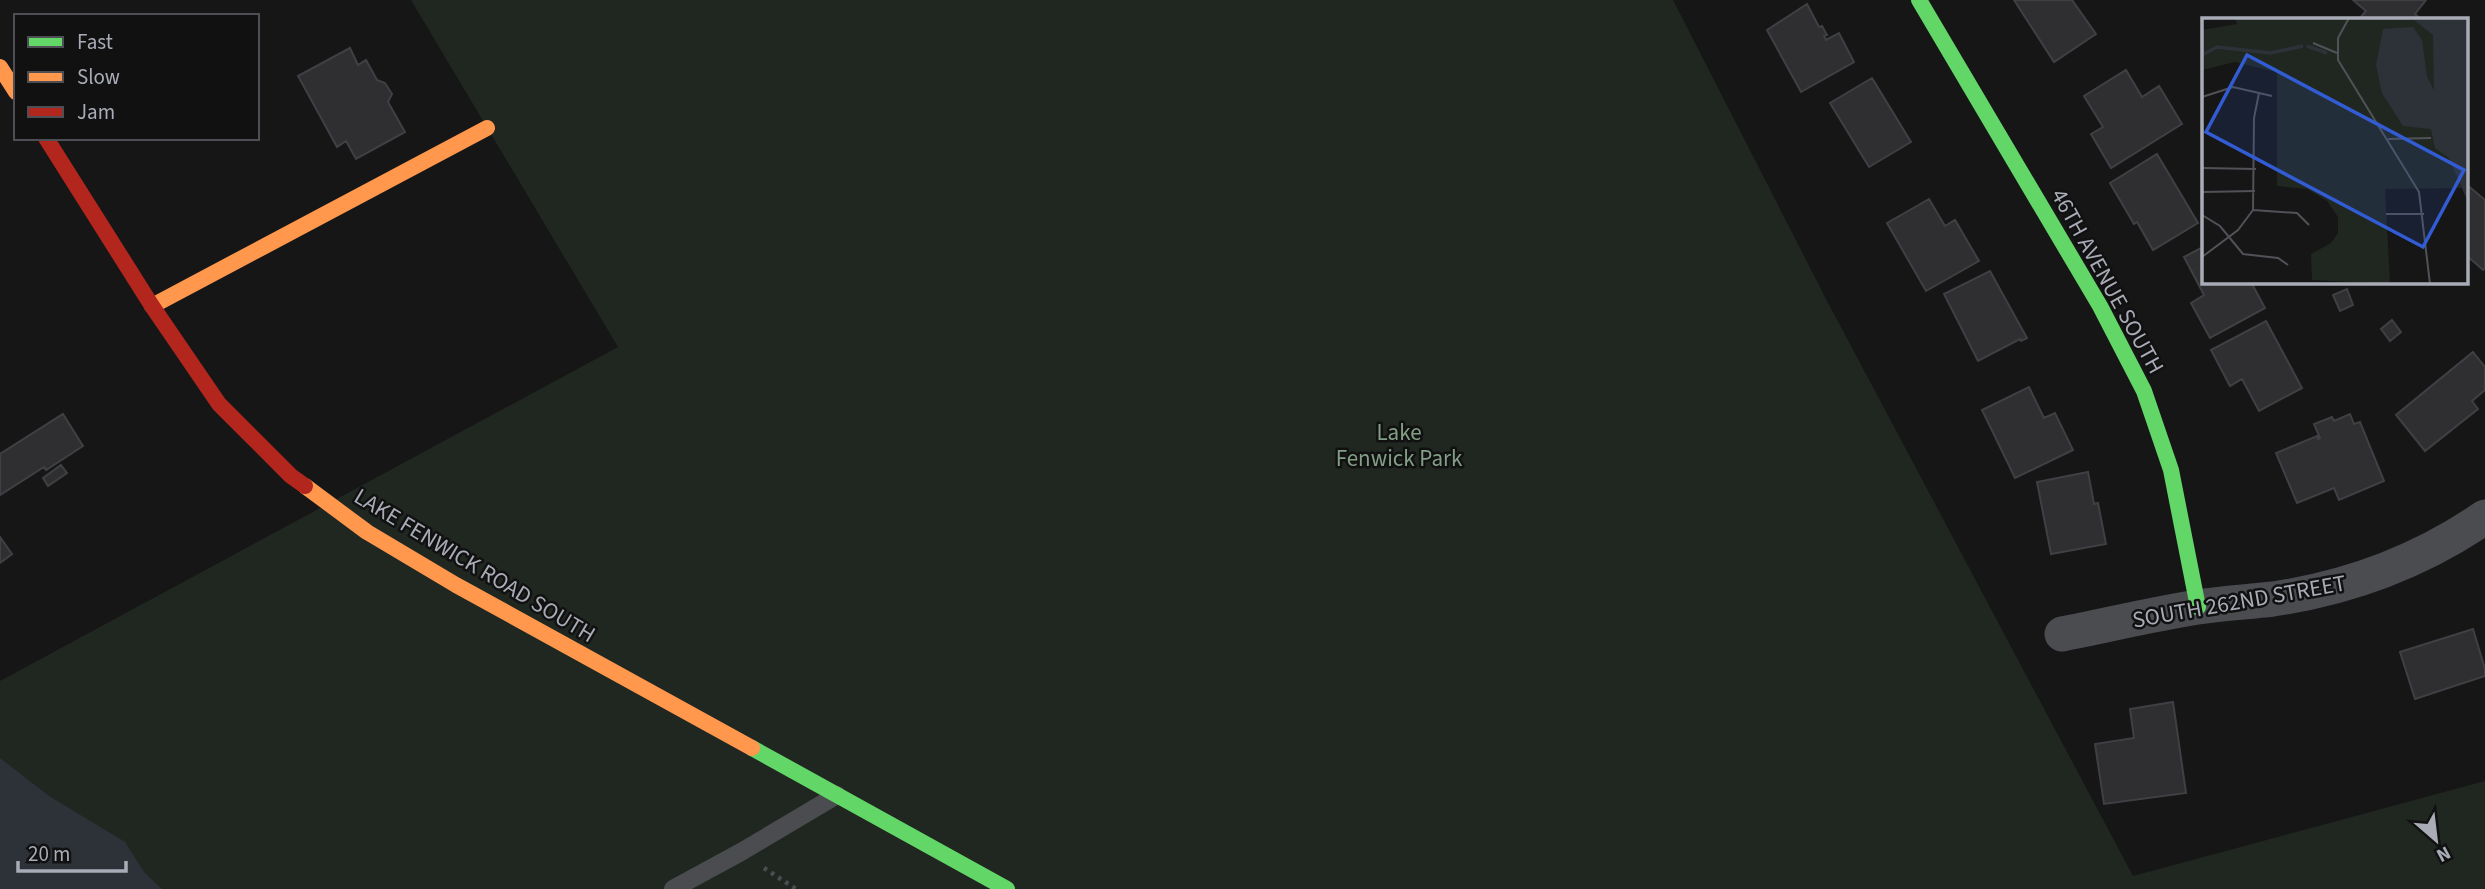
<svg xmlns="http://www.w3.org/2000/svg" width="2485" height="889" font-family="'Source Sans 3',sans-serif">
<style>
.green{fill:#202721}
.water{fill:#2d3239}
.building{fill:#2f2f31;stroke:#3f4043;stroke-width:2}
.lines{fill:none;stroke-linecap:round;stroke-linejoin:round}
.path{stroke:#4c4d50;stroke-width:4.5;stroke-dasharray:3.5 5;stroke-linecap:butt}
.lane{stroke:#4b4c4f;stroke-width:18}
.street{stroke:#4b4c4f;stroke-width:35}
.fast{stroke:#63d668;stroke-width:16}
.slow{stroke:#ff974d;stroke-width:16}
.jam{stroke:#b3261e;stroke-width:16}
.labels{text-anchor:middle;stroke-width:5;stroke-linejoin:round;paint-order:stroke}
.street-label{font-size:23px;fill:#a9acb6;stroke:#111112}
.park-label{font-size:23px;fill:#829f86;stroke:#111112}
.inset-river{fill:none;stroke:#2d3239;stroke-width:3.5}
.inset-road{fill:none;stroke:#515257;stroke-width:2}
.view{fill:#325cd3;fill-opacity:0.15;stroke:#325cd3;stroke-width:3.5}
.inset-edge{fill:none;stroke:#a9acb6;stroke-width:3.5}
</style>
<rect width="100%" height="100%" fill="#161617"/>
<path class="green" d="M411,0H1673L1826,299L2133,876L2485,781V889H0V681L618,347Z"/>
<path class="water" d="M0,758L49,796L125,842L144,872L162,889H0Z"/>
<path class="building" d="M2014,0H2072L2096,34L2054,62Z
M2353,0H2426L2415,14L2420,19H2359L2366,11Z
M1807,4L1819,27L1822,26L1827,35L1824,36L1826,40L1839,33L1854,62L1801,92L1767,30Z
M350,48L358,65L366,60L377,80L385,83L392,94L388,102L405,132L356,159L346,141L337,147L298,76Z
M2126,70L2142,97L2159,86L2182,124L2111,168L2091,134L2103,127L2084,96Z
M1872,78L1911,142L1869,167L1830,103Z
M2157,154L2198,223L2153,250L2137,222L2134,224L2110,183Z
M2466,184L2485,200V268L2483,270L2466,255Z
M1929,199L1945,226L1955,220L1979,261L1926,291L1887,223Z
M2203,247V282H2251L2265,308L2210,338L2191,303L2204,295L2184,257Z
M1990,271L2027,338L2021,341L2020,339L1978,361L1944,294Z
M2347,289L2353,305L2340,311L2333,295Z
M2392,320L2401,332L2390,341L2381,329Z
M2266,321L2302,388L2259,411L2242,379L2230,386L2211,350Z
M2473,352L2485,367V390L2472,401L2478,409L2425,451L2396,415Z
M2029,387L2044,418L2055,413L2073,450L2015,478L1982,410Z
M63,414L83,446L46,470L44,467L0,495V454Z
M2350,414L2354,424L2360,422L2384,481L2339,500L2334,488L2297,503L2276,453L2317,436L2318,439L2320,438L2314,424L2332,417L2334,421Z
M61,465L67,473L48,486L43,478Z
M2088,472L2094,504L2098,503L2106,544L2051,554L2037,482Z
M0,537L12,554L0,563Z
M2473,629L2485,669V676L2415,699L2400,652Z
M2173,702L2186,793L2104,804L2095,744L2134,738L2130,709Z"/>
<g class="lines">
<path class="path" d="M764,868L796,889"/>
<path class="lane" d="M673,889L741,852L837,795"/>
<path class="street" d="M2062,634C2108,625 2153,614 2198,607C2223,603 2248,602 2273,599C2349,588 2421,561 2485,517"/>
<path class="fast" d="M1919,0L2100,306L2144,391L2171,470L2198,607
M752,748L1007,889"/>
<path class="slow" d="M0,67L16,92
M152,306L487,128
M305,486L367,532L456,585L752,748"/>
<path class="jam" d="M46,138L152,306L219,404L291,476L305,486"/>
</g>
<g class="labels">
<g class="street-label">
<text transform="translate(2108 281) rotate(61)" y="8">46TH AVENUE SOUTH</text>
<text transform="translate(475 565) rotate(31)" y="8">LAKE FENWICK ROAD SOUTH</text>
<text transform="translate(2239 601) rotate(-10)" y="8">SOUTH 262ND STREET</text>
</g>
<g class="park-label">
<text x="1399" y="440">Lake<tspan x="1399" dy="26">Fenwick Park</tspan></text>
</g>
</g>
<g transform="translate(2202 18)">
<rect width="266" height="266" fill="#161617"/>
<path d="M33,0H266V170L183,171L188,266L110,262L109,236L129,225L136,215V199L125,183L105,171L75,168V54L33,44L0,52V12L35,6Z" fill="#202721"/>
<path d="M266,0V184L247,140L233,130L229,111L201,108L180,75L174,47L181,11L211,9L220,22L225,59L232,72L231,17L212,2Z" fill="#2d3239"/>
<path class="inset-river" d="M105,28L125,35M0,37L15,29L68,35L101,28"/>
<path class="inset-road" d="M147,0L136,20V42L217,174L228,266M111,25L135,35M0,79L31,69L70,78M186,121L229,120M0,150L54,151M0,174L53,173M51,192L95,195L107,207M184,196H222M0,197L18,208L41,236L76,240L86,247M0,239L36,212L51,192L52,100L57,75"/>
<path class="view" d="M45,37L262,152L221,229L4,114Z"/>
<rect width="266" height="266" class="inset-edge"/>
</g>
<rect x="14" y="14" width="245" height="126" fill="#111112" stroke="#4e4f54" stroke-width="2"/>
<rect x="28" y="37" width="35" height="10" fill="#63d668" stroke="#4e4f54" stroke-width="2"/>
<text x="77" y="49" font-size="21" fill="#a9acb6">Fast</text>
<rect x="28" y="72" width="35" height="10" fill="#ff974d" stroke="#4e4f54" stroke-width="2"/>
<text x="77" y="84" font-size="21" fill="#a9acb6">Slow</text>
<rect x="28" y="107" width="35" height="10" fill="#b3261e" stroke="#4e4f54" stroke-width="2"/>
<text x="77" y="119" font-size="21" fill="#a9acb6">Jam</text>
<g transform="translate(2436 840) rotate(152)" stroke="#111112" stroke-width="5" paint-order="stroke">
<path d="M0-5L12 26L0 18L-12 26Z" fill="#a9acb6"/>
<text y="-10" font-size="19" font-weight="bold" text-anchor="middle" fill="#a9acb6">N</text>
</g>
<path d="M18 861v10h108v-10" fill="none" stroke="#a9acb6" stroke-width="3.5"/>
<text x="28" y="861" font-size="21" fill="#a9acb6" stroke="#111112" stroke-width="5" paint-order="stroke">20 m</text>
</svg>
